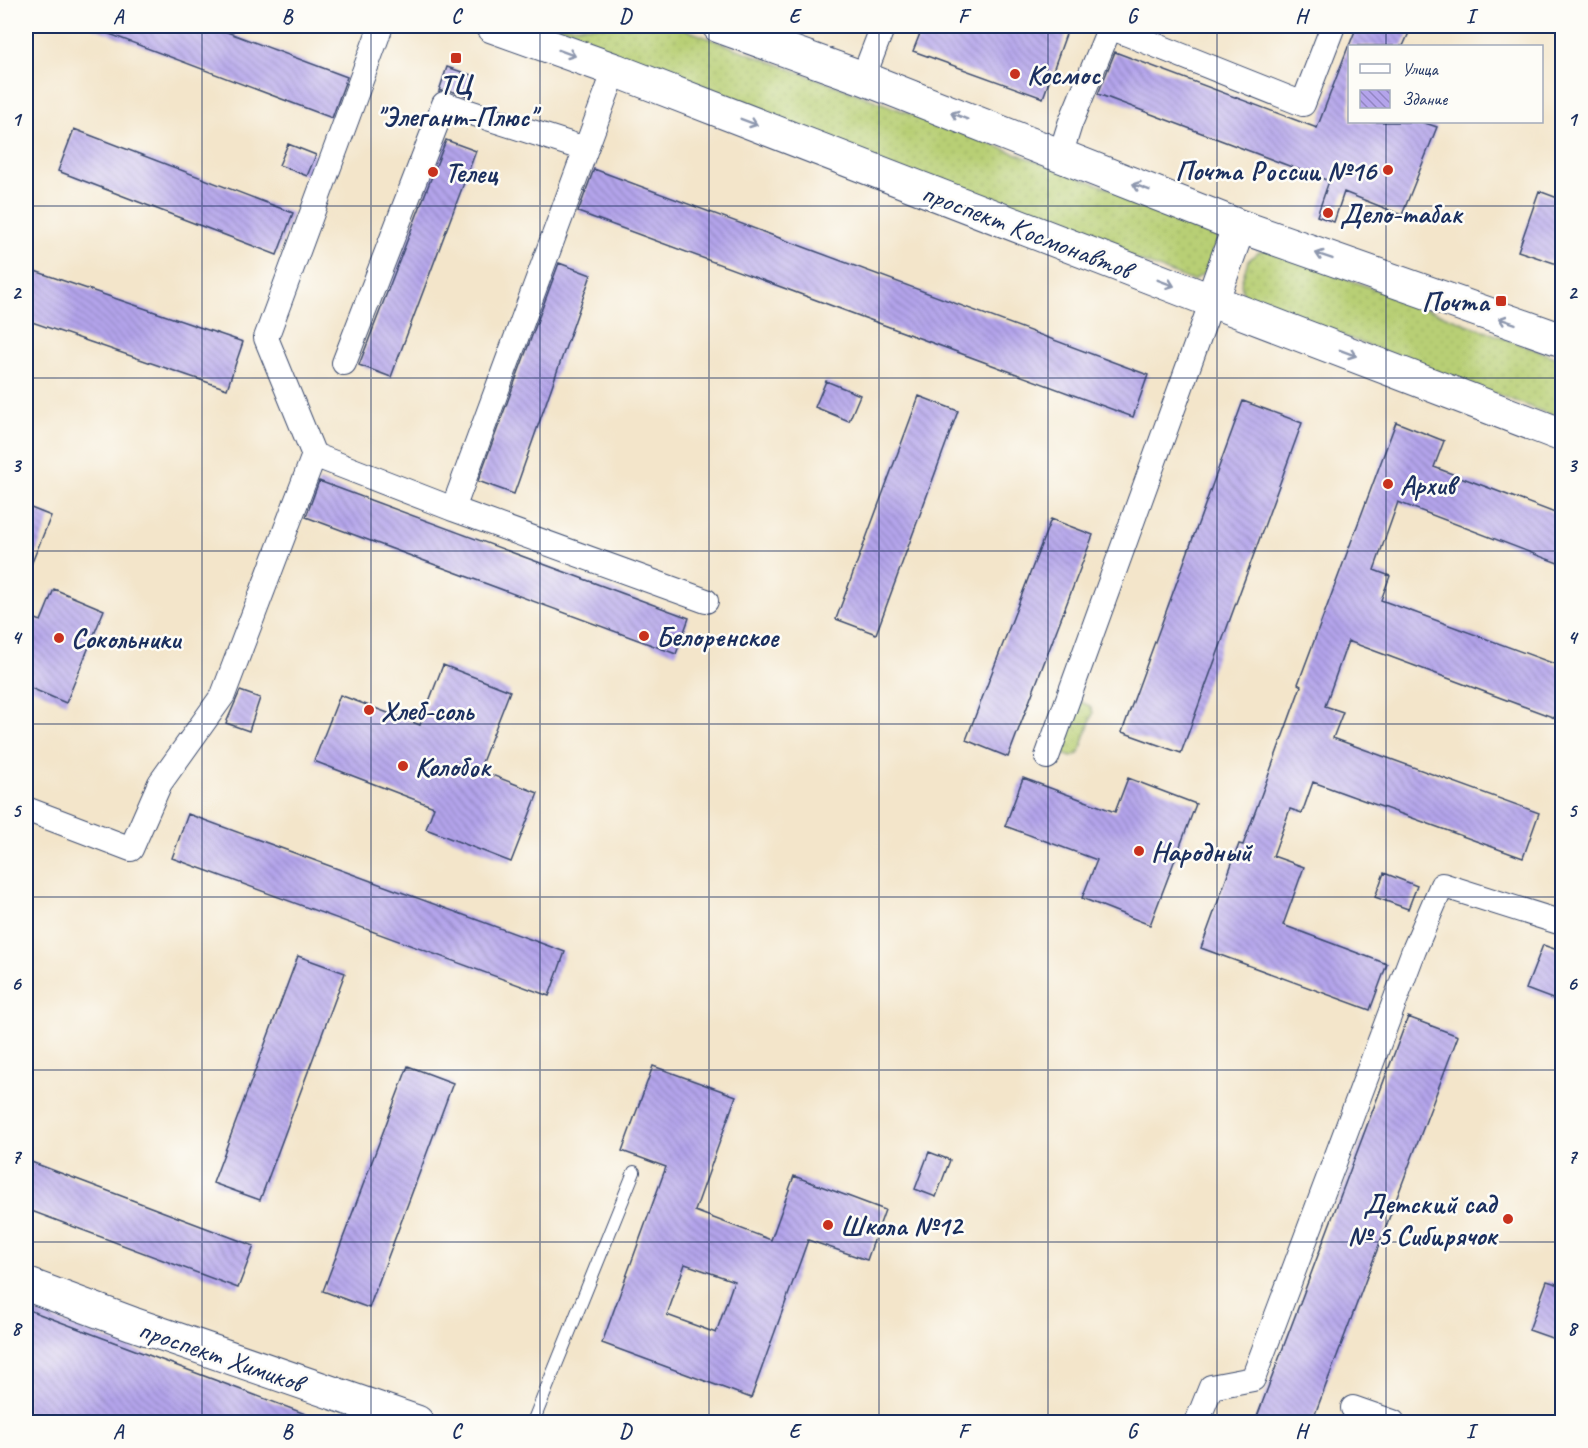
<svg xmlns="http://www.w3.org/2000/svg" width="1588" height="1448" font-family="Caveat,sans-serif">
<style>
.grass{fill:url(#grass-dots);stroke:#6a7f69;stroke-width:1.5}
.building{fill:url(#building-back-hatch);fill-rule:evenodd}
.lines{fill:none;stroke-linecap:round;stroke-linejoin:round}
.lane-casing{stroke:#3b4a6e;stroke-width:14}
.street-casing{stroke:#3b4a6e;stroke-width:26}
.secondary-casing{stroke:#3b4a6e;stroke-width:35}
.lane{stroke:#fff;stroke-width:12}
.street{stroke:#fff;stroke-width:24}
.secondary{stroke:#fff;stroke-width:33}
.oneway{stroke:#8d97ae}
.grid{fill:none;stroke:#1b2f5e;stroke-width:1.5;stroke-opacity:0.55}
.poi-dot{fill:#c8321e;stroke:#fdfcf7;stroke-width:2}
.labels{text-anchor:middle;stroke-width:5;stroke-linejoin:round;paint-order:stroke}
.poi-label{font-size:28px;font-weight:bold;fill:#1b2f5e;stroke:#fdfcf7;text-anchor:start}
.street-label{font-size:28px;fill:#1b2f5e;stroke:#fdfcf7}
.neatline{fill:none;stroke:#1b2f5e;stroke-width:2}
.grid-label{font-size:20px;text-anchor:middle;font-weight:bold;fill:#1b2f5e}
</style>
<defs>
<pattern id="grass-dots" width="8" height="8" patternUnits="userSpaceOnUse" patternTransform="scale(1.5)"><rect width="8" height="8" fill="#b8cf74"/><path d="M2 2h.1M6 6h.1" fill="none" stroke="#9eb267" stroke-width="1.8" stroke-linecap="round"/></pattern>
<pattern id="building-back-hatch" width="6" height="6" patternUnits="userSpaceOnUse" patternTransform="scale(1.5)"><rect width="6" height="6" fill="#b4a4eb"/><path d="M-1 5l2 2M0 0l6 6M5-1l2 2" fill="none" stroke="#9286c2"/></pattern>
</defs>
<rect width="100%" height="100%" fill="#fdfcf7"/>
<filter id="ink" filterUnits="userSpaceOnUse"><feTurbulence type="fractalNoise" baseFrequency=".0167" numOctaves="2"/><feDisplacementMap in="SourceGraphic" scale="12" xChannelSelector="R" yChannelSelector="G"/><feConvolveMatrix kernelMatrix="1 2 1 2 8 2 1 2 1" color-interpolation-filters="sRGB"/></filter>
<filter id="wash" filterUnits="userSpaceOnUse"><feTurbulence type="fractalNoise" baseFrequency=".008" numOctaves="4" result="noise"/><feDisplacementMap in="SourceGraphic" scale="24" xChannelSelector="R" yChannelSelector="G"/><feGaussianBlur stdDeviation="1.35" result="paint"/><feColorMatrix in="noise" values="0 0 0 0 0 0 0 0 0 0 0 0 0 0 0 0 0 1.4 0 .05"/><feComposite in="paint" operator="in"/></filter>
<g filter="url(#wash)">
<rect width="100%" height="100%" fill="#f3e5ca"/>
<path class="grass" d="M516,26H676L1212,227L1218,240L1207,271L1193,281Z
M1268,249L1562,360V419L1248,300L1243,293L1241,283L1248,261L1257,253Z
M1081,702L1090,706L1093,713L1079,754L1071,757L1063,754L1059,747L1073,705Z"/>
<g id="blocks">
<path class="building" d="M92,26H211L347,77L332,118L91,27Z
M923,26H1069L1043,98L913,51Z
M1357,26H1412L1403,46H1349Z
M1348,47L1350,48V122H1422L1437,127L1402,215L1344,192L1334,222L1317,216L1329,181L1098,94L1115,52L1317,128Z
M447,67L474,76L467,96L448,90L439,91Z
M74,129L293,213L277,255L58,171Z
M446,140L476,151L391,377L359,365Z
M288,144L316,155L307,176L279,165Z
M594,169L1148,375L1133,417L578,212Z
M1539,191L1563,200V266L1518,251Z
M559,263L591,275L514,494L478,481Z
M26,268L243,342L227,389L26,320Z
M826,381L860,395L849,421L815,407Z
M919,396L958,411L876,634L836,619Z
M1243,401L1302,423L1181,753L1122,732Z
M1396,422L1444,441L1434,467L1563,516V565L1398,502L1374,570L1390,576L1381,600L1563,667V721L1348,641L1325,706L1343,712L1333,738L1539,813L1523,858L1313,782L1302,813L1290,809L1273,856L1304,867L1283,925L1387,964L1370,1010L1201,948L1239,844L1243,845L1301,686L1298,684Z
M319,481L689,618L676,654L306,517Z
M26,506L51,516L26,577Z
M1051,519L1093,535L1008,757L966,740Z
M54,589L104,610L66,703L26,686V615L41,621Z
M443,665L510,691L479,770L538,793L511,862L426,829L434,807L314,761L340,695L420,725Z
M240,691L260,698L249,731L226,723Z
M1023,778L1115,812L1128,778L1196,804L1150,925L1082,898L1097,860L1005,826Z
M188,814L565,952L549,996L172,858Z
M1384,873L1417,886L1408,909L1375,897Z
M1543,945L1563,952V1003L1526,989Z
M298,956L345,973L260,1200L213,1183Z
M1408,1017L1458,1036L1312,1422H1255Z
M408,1066L453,1083L369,1308L323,1291Z
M653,1066L736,1096L695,1211L771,1240L794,1176L885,1210L867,1260L808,1240L751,1398L602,1343L666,1167L622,1151ZM685,1264L734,1281L716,1333L667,1315Z
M929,1152L950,1160L936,1197L915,1189Z
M26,1160L254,1246L238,1288L26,1209Z
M1547,1281L1563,1286V1342L1529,1330Z
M26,1309L324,1421V1422H26Z"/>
</g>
</g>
<g filter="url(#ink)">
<use href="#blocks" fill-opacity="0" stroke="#3b4a6e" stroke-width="1.5"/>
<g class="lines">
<defs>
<path id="lane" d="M533,1422L634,1172"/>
<path id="street" d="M615,70L453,509L706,601
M863,78L883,26
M1060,156L1070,124L1110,27L1303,104L1333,26
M344,363L444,104L585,149
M314,455L453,509
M1047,757L1212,301
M26,809L131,849L160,783L223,695L314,455L266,338L381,26
M1353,1408L1393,1422
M1197,1422L1211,1387L1253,1379L1414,950L1442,885L1562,923"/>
<path id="secondary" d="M492,26L615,70L1212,301L1562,435
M719,26L863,78L1239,226L1562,340
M1212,301L1239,226
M26,1284L133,1324L417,1422"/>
</defs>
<use href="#lane" class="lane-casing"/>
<use href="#street" class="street-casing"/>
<use href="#secondary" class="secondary-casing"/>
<use href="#lane" class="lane"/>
<use href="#street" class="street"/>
<use href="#secondary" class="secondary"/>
</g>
<defs><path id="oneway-shaft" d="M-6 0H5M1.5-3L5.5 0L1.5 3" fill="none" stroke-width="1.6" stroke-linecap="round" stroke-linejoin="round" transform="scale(1.5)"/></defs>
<g class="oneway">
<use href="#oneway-shaft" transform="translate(567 53) rotate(20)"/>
<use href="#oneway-shaft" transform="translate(959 116) rotate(-158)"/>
<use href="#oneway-shaft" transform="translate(749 122) rotate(21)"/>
<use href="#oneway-shaft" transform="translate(1141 187) rotate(-159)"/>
<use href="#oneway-shaft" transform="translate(1324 256) rotate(-161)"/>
<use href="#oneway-shaft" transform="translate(1166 283) rotate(21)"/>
<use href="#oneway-shaft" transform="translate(1507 321) rotate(-161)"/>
<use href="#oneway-shaft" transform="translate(1348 353) rotate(21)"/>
</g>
</g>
<path class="grid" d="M202,26V1422M371,26V1422M540,26V1422M709,26V1422M879,26V1422M1048,26V1422M1217,26V1422M1386,26V46M1386,122V1422M26,206H1562M26,378H1562M26,551H1562M26,724H1562M26,897H1562M26,1070H1562M26,1242H1562"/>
<g class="poi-dot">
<rect x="450" y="52" width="12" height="12" rx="3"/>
<circle cx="1015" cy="74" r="6"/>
<circle cx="1388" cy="170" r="6"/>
<circle cx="433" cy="172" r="6"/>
<circle cx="1328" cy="213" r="6"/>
<rect x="1495" y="295" width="12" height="12" rx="3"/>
<circle cx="1388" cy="484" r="6"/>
<circle cx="644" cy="636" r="6"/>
<circle cx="59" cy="638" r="6"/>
<circle cx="369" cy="710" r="6"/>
<circle cx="403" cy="766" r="6"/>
<circle cx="1139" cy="851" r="6"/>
<circle cx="1508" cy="1219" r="6"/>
<circle cx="828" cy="1225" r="6"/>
</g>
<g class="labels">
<g class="poi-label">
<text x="1027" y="84">Космос</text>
<text x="456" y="94" text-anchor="middle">ТЦ<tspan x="456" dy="32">"Элегант-Плюс"</tspan></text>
<text x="1376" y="180" text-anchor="end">Почта России №16</text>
<text x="445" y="182">Телец</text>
<text x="1340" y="223">Дело-табак</text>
<text x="1489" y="311" text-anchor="end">Почта</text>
<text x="1400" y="494">Архив</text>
<text x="656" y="646">Белоренское</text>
<text x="71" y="648">Сокольники</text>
<text x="381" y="720">Хлеб-соль</text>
<text x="415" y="776">Колобок</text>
<text x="1151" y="861">Народный</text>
<text x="1496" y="1213" text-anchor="end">Детский сад<tspan x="1496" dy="32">№ 5 Сибирячок</tspan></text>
<text x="840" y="1235">Школа №12</text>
</g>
<g class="street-label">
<text transform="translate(1027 230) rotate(21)" y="10">проспект Космонавтов</text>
<text transform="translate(221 1355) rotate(19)" y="10">проспект Химиков</text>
</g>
</g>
<rect width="1588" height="1448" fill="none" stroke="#fdfcf7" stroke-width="66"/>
<rect x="1348" y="45" width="195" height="78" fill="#fdfcf7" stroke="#a3aaba" stroke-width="1.5"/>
<rect x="1360" y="64" width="30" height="9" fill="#ffffff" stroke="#a3aaba" stroke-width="1.5"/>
<text x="1402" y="75" font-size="18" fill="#1b2f5e">Улица</text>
<rect x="1360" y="90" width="30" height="18" fill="url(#building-back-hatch)" stroke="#a3aaba" stroke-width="1.5"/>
<text x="1402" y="105" font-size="18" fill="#1b2f5e">Здание</text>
<rect x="33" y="33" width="1522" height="1382" class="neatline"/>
<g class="grid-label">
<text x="118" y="23">A</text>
<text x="287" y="23">B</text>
<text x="456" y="23">C</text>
<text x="625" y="23">D</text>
<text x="794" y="23">E</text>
<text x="963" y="23">F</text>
<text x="1132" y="23">G</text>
<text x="1301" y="23">H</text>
<text x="1470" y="23">I</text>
<text x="16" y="126">1</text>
<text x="1572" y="126">1</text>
<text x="16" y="299">2</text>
<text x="1572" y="299">2</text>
<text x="16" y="472">3</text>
<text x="1572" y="472">3</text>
<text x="16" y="644">4</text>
<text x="1572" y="644">4</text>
<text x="16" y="817">5</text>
<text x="1572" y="817">5</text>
<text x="16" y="990">6</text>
<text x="1572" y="990">6</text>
<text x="16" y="1163">7</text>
<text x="1572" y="1163">7</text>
<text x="16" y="1335">8</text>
<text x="1572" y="1335">8</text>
<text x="118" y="1438">A</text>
<text x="287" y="1438">B</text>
<text x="456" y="1438">C</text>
<text x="625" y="1438">D</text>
<text x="794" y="1438">E</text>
<text x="963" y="1438">F</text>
<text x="1132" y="1438">G</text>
<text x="1301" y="1438">H</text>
<text x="1470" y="1438">I</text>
</g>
</svg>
